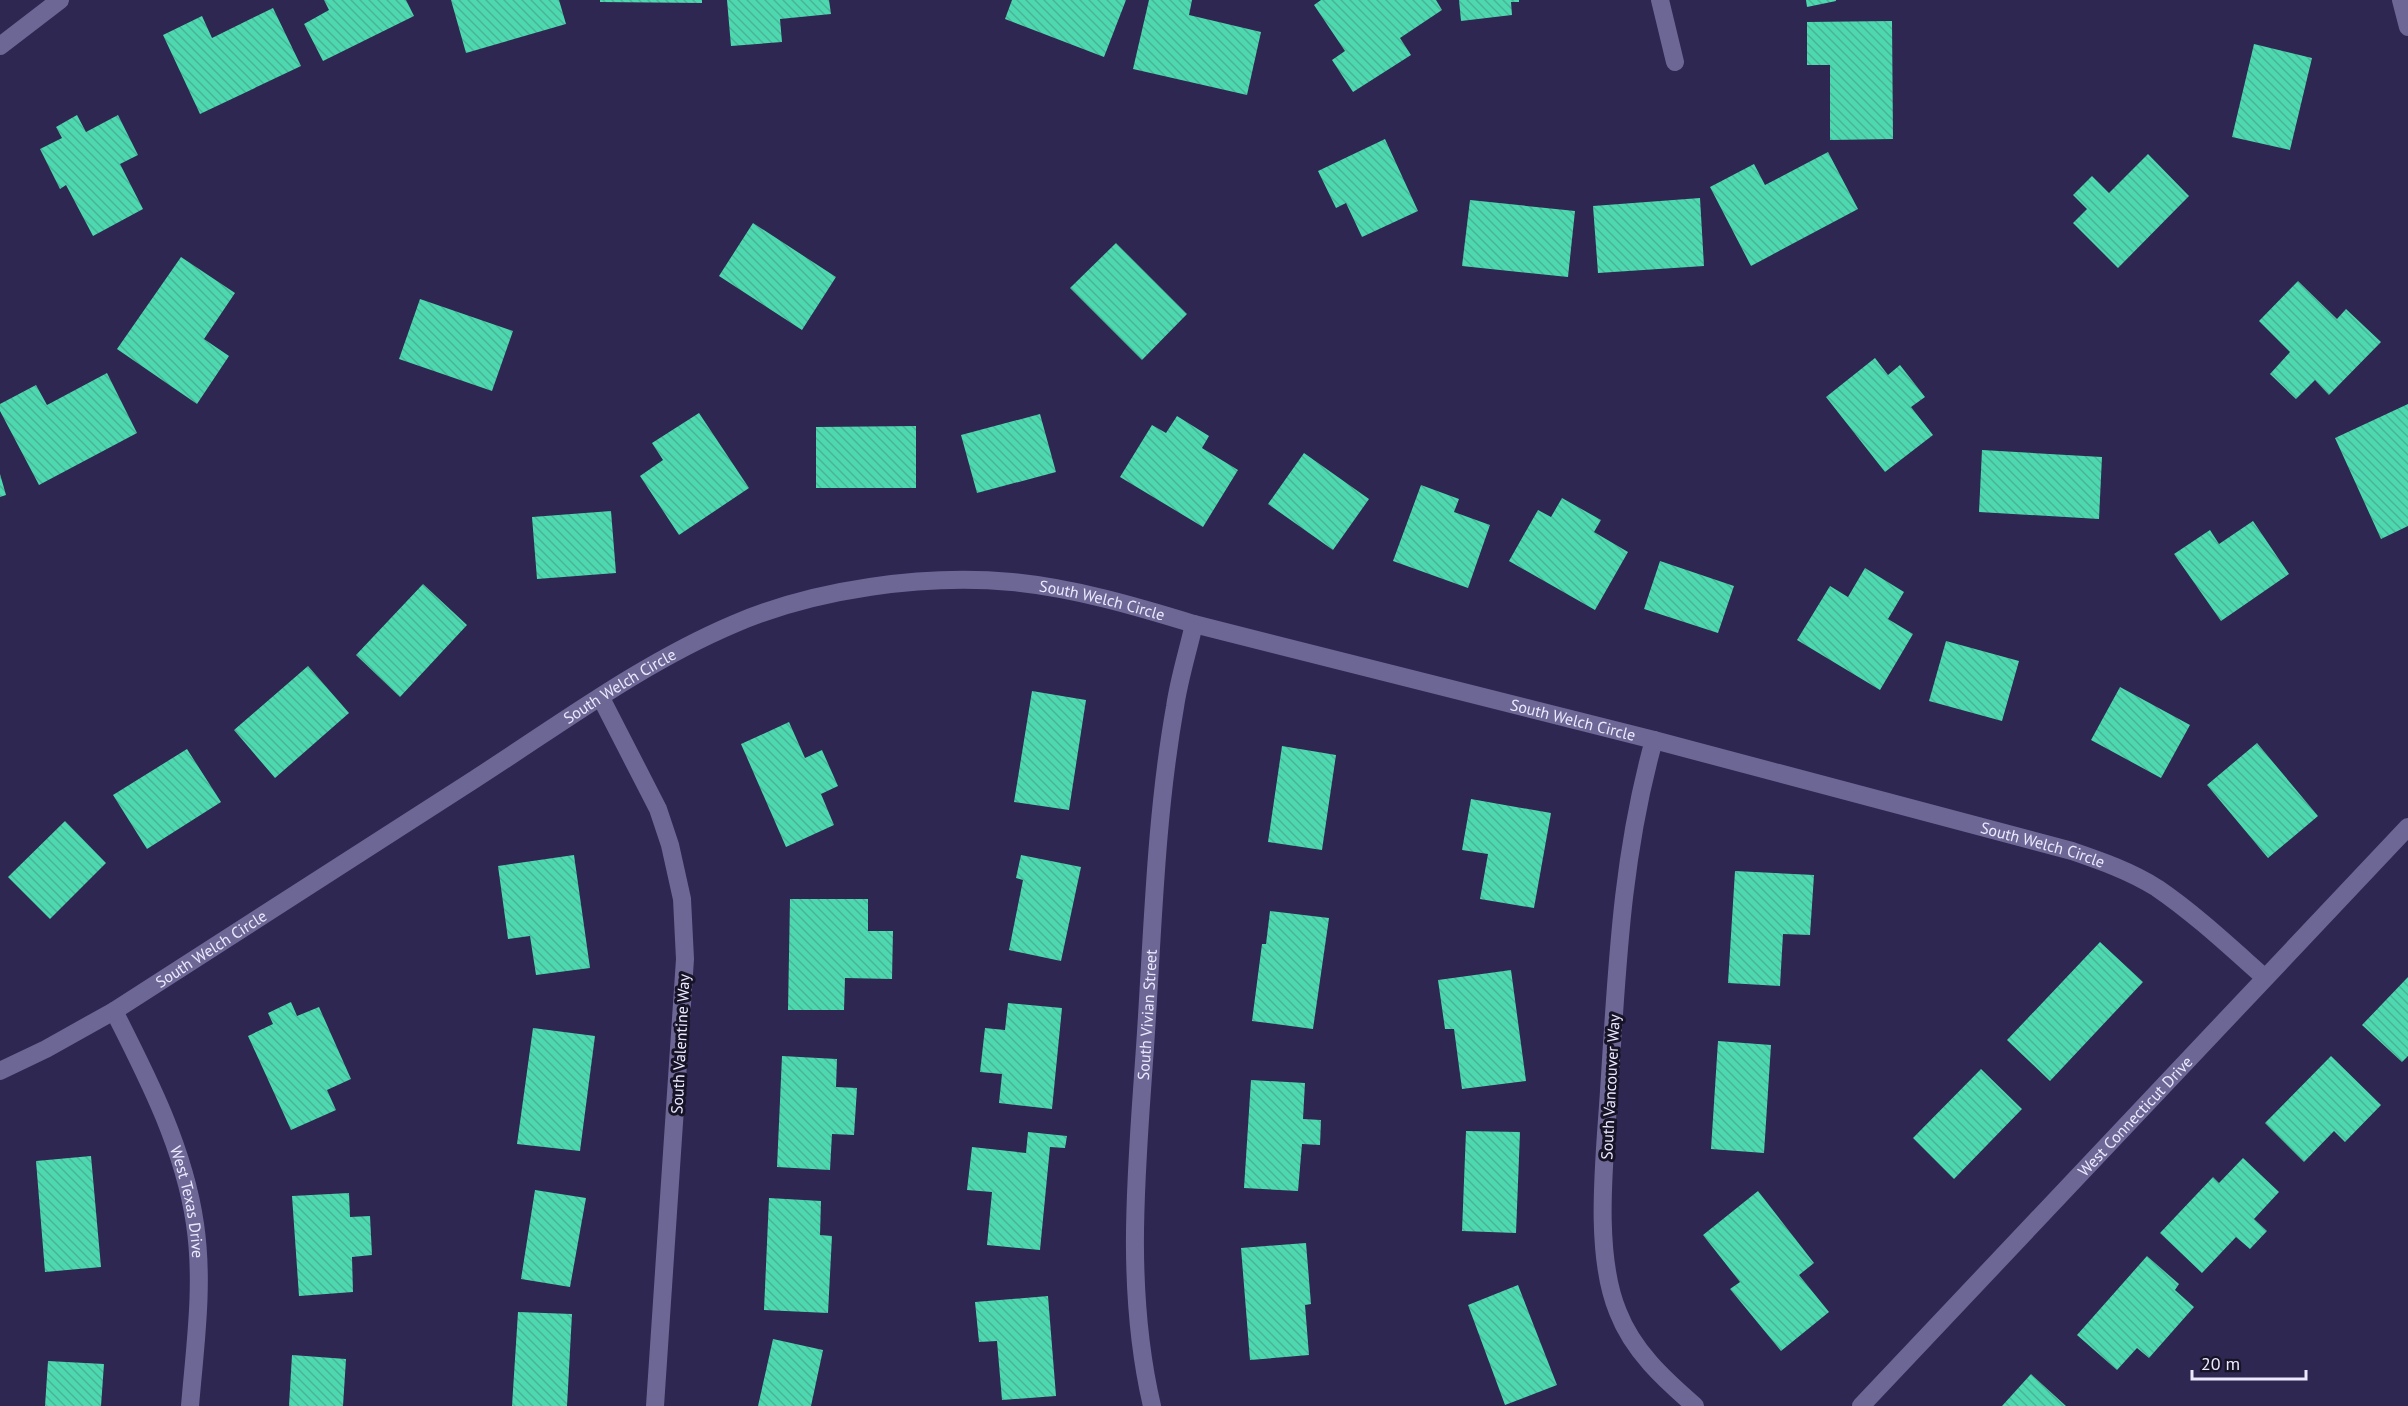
<svg xmlns="http://www.w3.org/2000/svg" width="2408" height="1406" font-family="'PT Sans',sans-serif">
<style>
.building{fill:url(#building-back-hatch)}
.lines{fill:none;stroke-linecap:round;stroke-linejoin:round}
.minor{stroke:#6d6796;stroke-width:18}
.tertiary{stroke:#6d6796;stroke-width:18}
.labels{text-anchor:middle;stroke-width:6;stroke-linejoin:round;paint-order:stroke}
.street-label{font-size:16px;fill:#ebe9ff;stroke:#161326}
</style>
<defs>
<pattern id="building-back-hatch" width="6" height="6" patternUnits="userSpaceOnUse" patternTransform="scale(1.5)"><rect width="6" height="6" fill="#4dd8af"/><path d="M-1 5l2 2M0 0l6 6M5-1l2 2" fill="none" stroke="#4bb496"/></pattern>
</defs>
<rect width="100%" height="100%" fill="#2e2751"/>
<path class="building" d="M324,0H406L414,16L323,61L304,24L329,10Z
M451,0H559L566,24L466,53Z
M600,0H702V3L600,2Z
M727,0H829L831,14L780,19L782,42L731,46Z
M1012,0H1126L1104,57L1005,19Z
M1149,0H1192L1189,15L1261,32L1247,95L1133,69Z
M1321,0H1436L1442,10L1400,38L1411,55L1353,92L1332,60L1345,51L1314,5Z
M1459,0H1519V2H1511L1512,15L1461,21Z
M1806,0H1836V1L1807,7Z
M273,8L301,66L200,114L163,35L202,16L212,38Z
M1892,21L1893,139L1830,140V65H1807V22Z
M2254,44L2312,58L2290,150L2232,137Z
M77,115L86,132L118,115L138,155L120,164L143,209L93,236L66,185L60,189L40,149L62,138L56,127Z
M1385,139L1418,211L1362,237L1346,203L1336,208L1318,171Z
M1828,152L1858,209L1751,266L1710,187L1754,164L1765,185Z
M2148,154L2189,196L2118,268L2073,223L2087,209L2073,195L2092,176L2109,193Z
M1700,198L1704,266L1598,273L1593,206Z
M1470,200L1575,211L1568,277L1462,266Z
M753,223L836,277L802,330L719,276Z
M1116,243L1187,314L1142,360L1070,288Z
M181,257L235,293L204,339L229,356L197,404L117,349Z
M2298,281L2337,319L2346,309L2381,342L2329,395L2315,380L2296,399L2270,374L2290,352L2259,321Z
M420,299L513,331L492,391L399,359Z
M1875,358L1888,375L1900,365L1925,397L1911,407L1933,435L1885,472L1826,397Z
M107,373L137,433L39,485L0,411V404L36,385L47,405Z
M2408,404V526L2381,539L2335,438Z
M699,413L749,488L679,535L640,476L663,460L652,443Z
M1040,414L1056,472L977,493L961,435Z
M1177,416L1209,436L1202,448L1238,470L1203,527L1120,477L1152,425L1166,433Z
M916,426V488H816V427Z
M1982,450L2102,457L2099,519L1979,512Z
M1304,453L1369,499L1333,550L1268,504Z
M0,474L6,495L0,497Z
M1421,485L1459,499L1454,512L1490,525L1468,588L1393,561Z
M1562,498L1601,520L1594,532L1628,552L1595,610L1509,561L1538,510L1551,517Z
M611,511L616,573L537,579L532,517Z
M2253,521L2289,574L2221,621L2174,554L2210,530L2219,544Z
M1660,561L1734,586L1718,633L1644,609Z
M1865,568L1904,592L1888,619L1913,634L1880,690L1797,640L1830,586L1848,597Z
M423,584L467,625L400,697L356,655Z
M1946,641L2019,661L2002,721L1929,701Z
M308,666L349,713L275,778L234,730Z
M2120,687L2190,725L2161,778L2091,740Z
M1032,691L1086,700L1069,810L1014,802Z
M789,722L805,758L822,750L838,786L821,794L834,825L786,847L741,744Z
M2257,743L2318,816L2268,858L2207,785Z
M1282,746L1336,755L1322,850L1268,842Z
M187,749L221,802L147,849L113,795Z
M1471,799L1551,813L1534,908L1480,899L1488,854L1462,850Z
M65,821L106,863L50,919L8,877Z
M574,855L590,968L536,975L530,936L508,939L498,866Z
M1021,855L1081,867L1061,961L1009,950L1023,880L1016,878Z
M1735,871L1814,875L1810,935L1783,934L1780,986L1728,983Z
M790,899H868V931H893L892,979L845,978L844,1010H788Z
M1270,911L1329,918L1313,1029L1252,1021L1262,944H1266Z
M2100,942L2143,982L2050,1081L2007,1040Z
M1511,970L1526,1081L1462,1089L1454,1029H1445L1438,980Z
M2408,977V1056L2402,1062L2362,1025Z
M291,1002L297,1016L319,1007L351,1079L327,1090L336,1110L291,1130L248,1036L273,1024L268,1013Z
M1008,1003L1062,1008L1052,1109L999,1103L1002,1074L980,1072L985,1028L1005,1030Z
M533,1028L595,1036L580,1151L517,1144Z
M1718,1041L1771,1045L1764,1153L1711,1149Z
M782,1056L837,1059L836,1087L857,1088L854,1135L832,1134L830,1170L777,1167Z
M2331,1056L2381,1105L2345,1142L2334,1131L2304,1162L2265,1123Z
M1981,1069L2022,1109L1954,1179L1913,1138Z
M1251,1080L1305,1083L1303,1119L1321,1120L1320,1145L1302,1144L1298,1191L1244,1188Z
M1466,1131L1520,1132L1516,1233L1462,1231Z
M1028,1132L1067,1136L1065,1148L1050,1147L1040,1250L987,1245L992,1192L967,1190L972,1147L1026,1153Z
M91,1156L101,1267L45,1272L36,1161Z
M2243,1158L2279,1192L2254,1219L2267,1231L2250,1249L2236,1237L2202,1273L2160,1233L2213,1177L2219,1183Z
M535,1190L586,1198L570,1287L521,1279Z
M1758,1191L1814,1263L1799,1275L1829,1312L1781,1351L1730,1289L1740,1282L1703,1235Z
M349,1193L350,1217L370,1216L372,1255L352,1257L353,1292L299,1296L292,1196Z
M769,1198L821,1201L820,1235L832,1236L828,1313L764,1310Z
M1306,1243L1311,1304L1305,1305L1309,1355L1250,1360L1241,1248Z
M2147,1256L2179,1284L2175,1290L2194,1307L2149,1358L2137,1348L2117,1370L2077,1335Z
M1518,1285L1557,1385L1505,1405L1468,1305Z
M1048,1296L1056,1396L1002,1400L997,1341L979,1342L975,1302Z
M518,1312L572,1314L567,1406H512Z
M773,1339L823,1350L811,1406H758Z
M292,1355L346,1359L343,1406H289Z
M48,1361L104,1364L101,1406H45Z
M2031,1374L2066,1406H2002Z"/>
<g class="lines">
<g class="minor">
<path d="M1660,0L1675,62"/>
<path d="M0,46L60,0"/>
<path d="M601,698L658,809L670,845L682,899L685,959L655,1406"/>
<path d="M1654,740C1621,858 1617,970 1609,1091C1605,1156 1593,1252 1618,1312C1633,1351 1664,1379 1695,1406"/>
<path id="s1" d="M114,1011C148,1078 184,1148 195,1224C204,1284 195,1346 190,1406"/>
<path id="s2" d="M0,1071L46,1049L114,1011C235,933 355,856 475,779C559,725 642,663 734,624C815,589 924,574 1012,582C1074,588 1135,606 1194,624L1654,740L2072,851C2101,861 2130,871 2157,888C2195,914 2229,946 2264,977"/>
<path id="s3" d="M1152,1406C1123,1282 1138,1157 1146,1032C1153,924 1156,814 1175,707C1179,679 1188,651 1194,624"/>
<path id="s4" d="M1861,1406L2408,827"/>
</g>
<path class="tertiary" d="M2401,0L2408,27"/>
</g>
<g class="labels">
<g class="street-label">
<text dy="6" stroke="none"><textPath href="#s2" startOffset="1236">South Welch Circle</textPath></text>
<text dy="6" stroke="none"><textPath href="#s2" startOffset="730">South Welch Circle</textPath></text>
<text dy="6" stroke="none"><textPath href="#s2" startOffset="1722">South Welch Circle</textPath></text>
<text dy="6" stroke="none"><textPath href="#s2" startOffset="2208">South Welch Circle</textPath></text>
<text dy="6" stroke="none"><textPath href="#s2" startOffset="244">South Welch Circle</textPath></text>
<text dy="6" stroke="none"><textPath href="#s3" startOffset="393">South Vivian Street</textPath></text>
<text transform="translate(680 1044) rotate(-87)" y="6">South Valentine Way</text>
<text transform="translate(1610 1087) rotate(-87)" y="6">South Vancouver Way</text>
<text dy="6" stroke="none"><textPath href="#s4" startOffset="399">West Connecticut Drive</textPath></text>
<text dy="6" stroke="none"><textPath href="#s1" startOffset="206">West Texas Drive</textPath></text>
</g>
</g>
<path d="M2192 1370v9h114v-9" fill="none" stroke="#ebe9ff" stroke-width="3"/>
<text x="2201" y="1370" font-size="18" fill="#ebe9ff" stroke="#161326" stroke-width="4.5" paint-order="stroke">20 m</text>
</svg>
